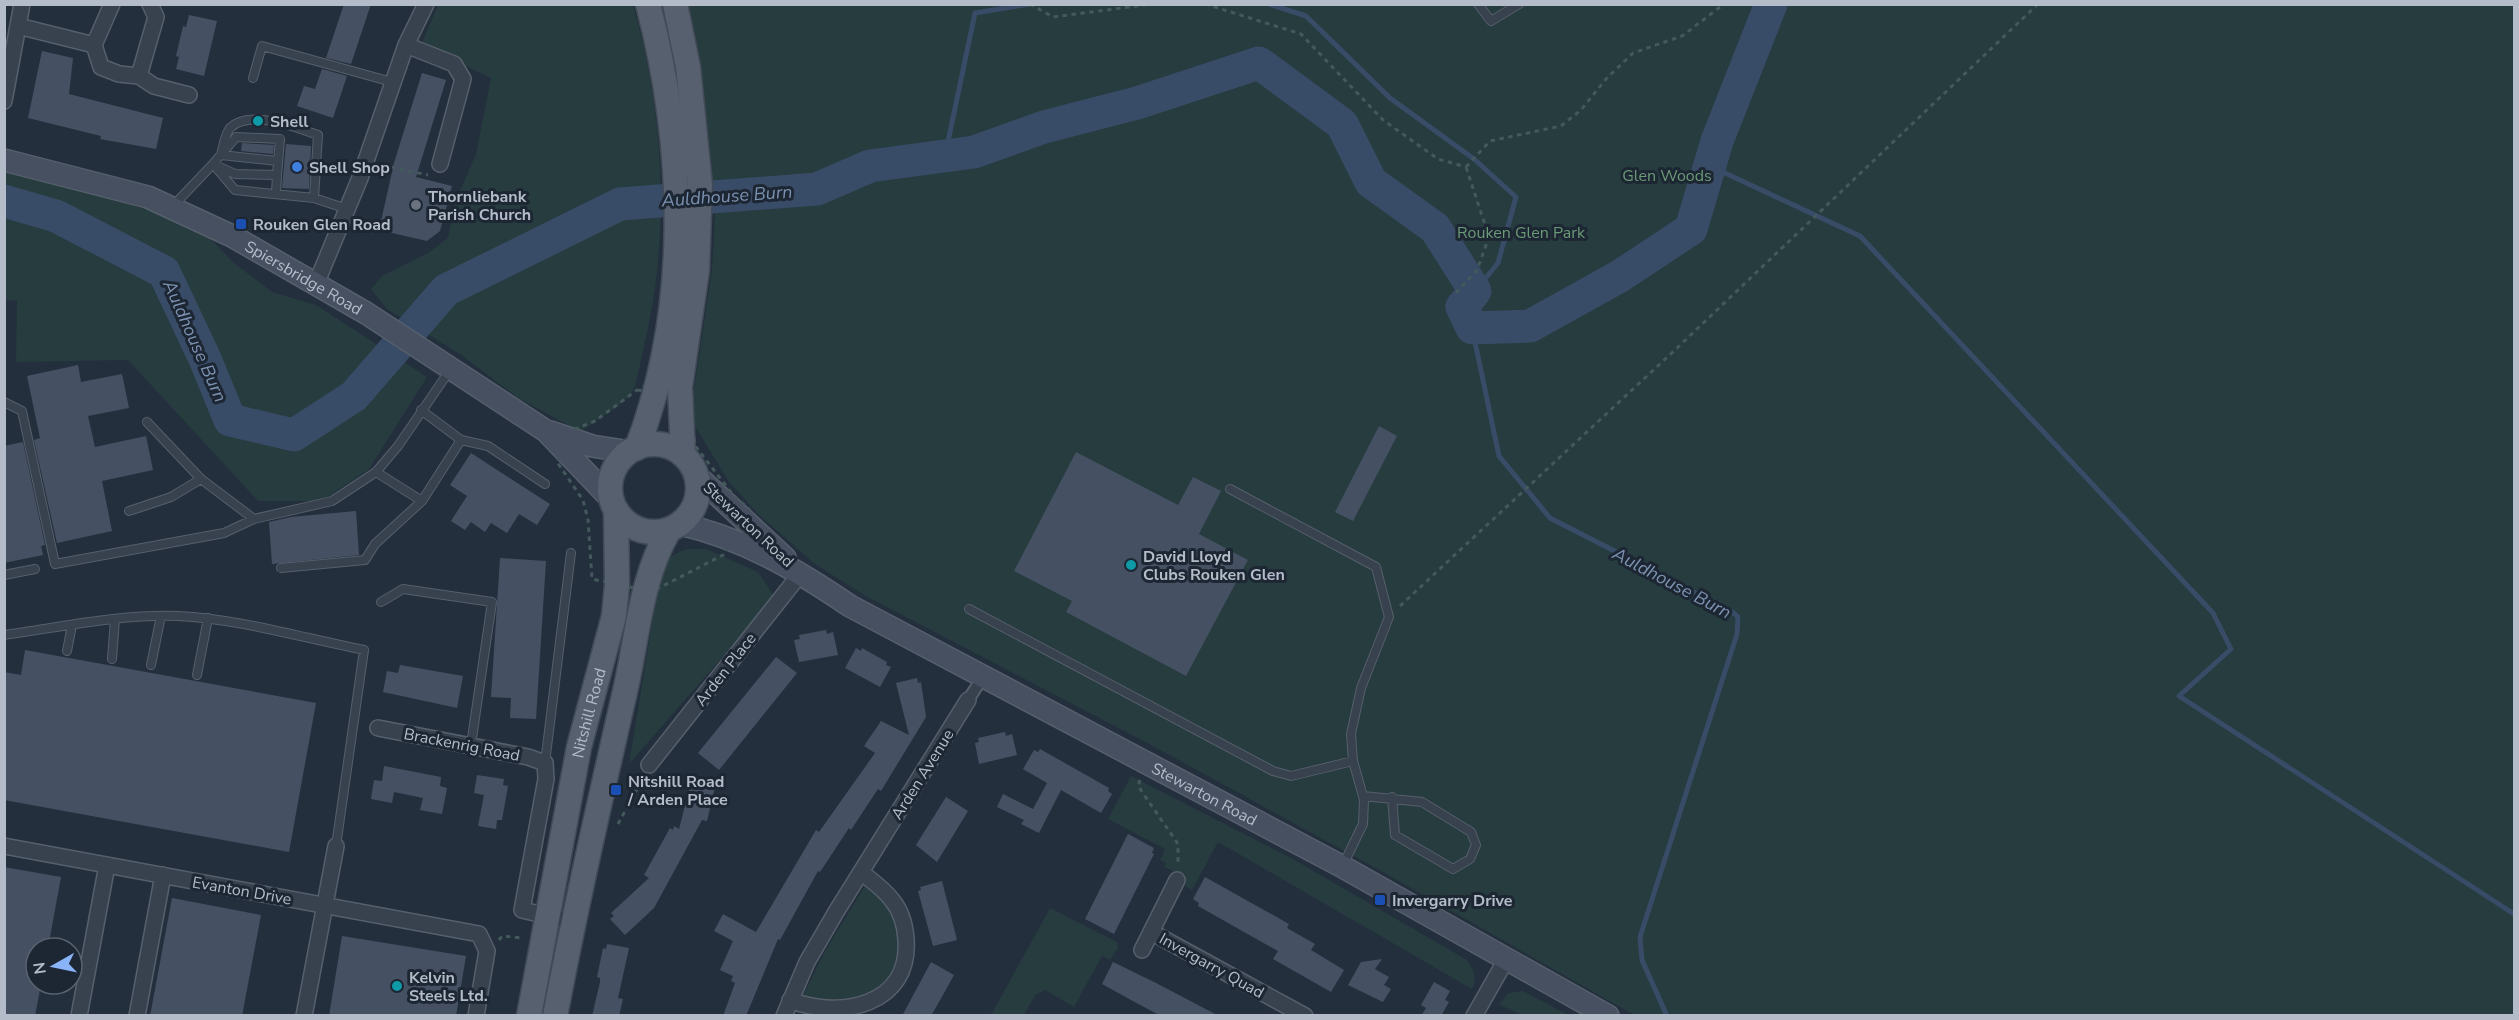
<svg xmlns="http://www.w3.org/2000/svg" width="2519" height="1020" font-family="'Nunito Sans',sans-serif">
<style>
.green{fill:#263c3f}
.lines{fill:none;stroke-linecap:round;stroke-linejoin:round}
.stream{stroke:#394c67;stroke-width:5}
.river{stroke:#394c67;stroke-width:33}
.building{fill:#455162}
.service-casing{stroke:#565f6c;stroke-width:10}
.pedestrian-casing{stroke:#565f6c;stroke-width:14}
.minor-casing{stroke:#565f6c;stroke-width:18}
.secondary-casing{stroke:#565f6c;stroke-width:24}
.primary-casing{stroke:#414a57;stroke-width:27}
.path{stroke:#44595c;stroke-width:3;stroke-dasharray:4.5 4.5;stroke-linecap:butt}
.service{stroke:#38414e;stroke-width:8}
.pedestrian{stroke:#38414e;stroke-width:10}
.minor{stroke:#38414e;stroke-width:15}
.secondary{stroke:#465061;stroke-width:21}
.primary{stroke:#56606e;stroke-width:24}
.culture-dot{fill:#0f9aa8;stroke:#1d2633;stroke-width:2}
.shop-dot{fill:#3f7fe0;stroke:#1d2633;stroke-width:2}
.worship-dot{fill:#6b7280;stroke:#1d2633;stroke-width:2}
.transit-dot{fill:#1a4fb4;stroke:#1d2633;stroke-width:2}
.labels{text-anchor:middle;stroke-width:6;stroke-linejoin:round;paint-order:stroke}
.poi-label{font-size:16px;font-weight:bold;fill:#b4bcc9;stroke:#1d2633;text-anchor:start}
.park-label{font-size:16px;fill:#6b9a76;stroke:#1d2633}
.street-label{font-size:16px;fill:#b4bcc9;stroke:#1d2633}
.water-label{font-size:18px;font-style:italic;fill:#7c92b1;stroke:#1d2633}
</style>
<rect width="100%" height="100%" fill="#242f3e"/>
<path class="green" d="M438,5H633C665,115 671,238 643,350C640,362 638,384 631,394C624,404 591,424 580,432L517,397L460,354L387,309L371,289L382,276L428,253L448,238L456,200L476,154L491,78L421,45Z
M685,5H2514V1015H1634L1381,871L1153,746L864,595L815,564L758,514L729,482L695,426L692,403L712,270L715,217L706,115Z
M5,172L55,181L174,218L209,237L234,263L272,292L316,305L427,377L369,469L321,501H258L128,360L16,362L17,300L5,301Z
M687,549H706L758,572L775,597L629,764L660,575C665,559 672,554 687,549Z
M1131,776L1291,858L1467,960C1474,971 1478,977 1472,989L1218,842L1192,890L1186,886L1184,876L1164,867L1166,863L1160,860L1165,849L1108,819Z
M866,884C907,916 915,977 860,1000C854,1002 845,1008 838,1007C827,1007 813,1000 803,996L824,953Z
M1050,908L1117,942L1118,948L1110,960L1102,956L1074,1007L1045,990L1035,995L1024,1015H991Z
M1523,991L1568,1015H1521L1499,1004L1509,993Z"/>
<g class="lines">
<path class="stream" d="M1269,4L1306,16L1390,98L1474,159L1516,197L1498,263L1475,291
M945,156L975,13L1030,4
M1710,166L1860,236L2213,613L2231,649L2179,696L2514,914
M1472,328L1499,456L1550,518L1681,585C1698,596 1727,605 1738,617L1737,634L1640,937L1642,960L1667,1016"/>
<path class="river" d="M4,201L56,216L164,272L205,359L230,420L294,435L354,396L446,290L620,204L817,189L870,166L974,152L1044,127L1137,103L1259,63L1342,124L1371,182L1435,228L1475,291L1462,307L1472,328L1530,326L1620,276L1691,229L1717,141L1771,4"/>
</g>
<path class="building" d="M344,4H371L351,64L326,58Z
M189,15L217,21L204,76L176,69L179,57L176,56L183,26L186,27Z
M42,51L73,58L69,94L163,118L156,149L100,139L101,136L28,118Z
M322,69L347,76L333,118L297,106L304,86L315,89Z
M422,73L446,80L416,177L452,186L440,231L427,241L379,230L394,163Z
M242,143L274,145L273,154L241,151Z
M286,144L311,146L309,189L282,188Z
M78,365L81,382L122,374L129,408L88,416L95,447L146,436L153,470L102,481L112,531L57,543L34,440L40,438L27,376Z
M1379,426L1397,436L1353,521L1335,512Z
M23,442L45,545L41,546L43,555L4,563V446Z
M1076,452L1178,505L1193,477L1221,491L1199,534L1248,560L1186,676L1066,612L1072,601L1014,571Z
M471,453L550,504L537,525L519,514L507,533L491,523L485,532L471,522L465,530L451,521L467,496L450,485Z
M356,511L359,555L272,564L269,522L291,517Z
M500,558L546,561L536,719L510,718L511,698L491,697Z
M826,630L827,634L833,632L838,655L799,662L794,640L800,639L799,635Z
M856,648L861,651L862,648L887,662L886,665L891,667L880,687L845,668Z
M25,650L316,703L289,852L4,800V672L21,675Z
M776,657L797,673L719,770L698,753Z
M400,665L463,676L457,708L383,692L387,671L398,673Z
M917,678L918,683L921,682L926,717L881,791L878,789L851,830L849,828L820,872L818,871L780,940L778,939L746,1016H723L735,983L731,981L733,976L720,970L733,941L714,931L723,914L756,932L816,830L819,832L875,753L864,746L881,721L909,735L896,683Z
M1005,732L1006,736L1012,734L1017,755L979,764L975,743L979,742L978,738Z
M1040,749L1109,788L1108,791L1112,794L1101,813L1061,790L1039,833L1021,824L1024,820L997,807L1003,794L1033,809L1047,783L1023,769L1034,750L1038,752Z
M384,766L441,777L440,786L447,788L442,814L420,810L423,798L394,792L392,803L371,799L374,780L382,781Z
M477,775L504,779L503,785L508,786L502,820H497L496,829L478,826L484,795L474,793Z
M696,778L716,783L707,821L702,820L654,908L625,935L610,919L614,916L611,913L649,878L644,875L670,828L673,830L674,826L679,829L691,782L694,783Z
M946,797L968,811L937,862L916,845Z
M1128,834L1154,848L1152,853L1154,854L1114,934L1085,919Z
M4,867L61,877L48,948H36V984H41L35,1016H4Z
M1205,877L1289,924L1287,928L1315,944L1311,950L1344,970L1331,992L1273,959L1278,951L1198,906L1199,903L1193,899Z
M942,881L957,940L933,946L918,891L921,890L920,887Z
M172,898L261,915L242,1016H150Z
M342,936L466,956L456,1016H329Z
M607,944L629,948L618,998L623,999L619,1016H592L600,982V978L597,977L603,948L606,949Z
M1382,959L1375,969L1389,977L1384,985L1391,989L1383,1002L1348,985L1361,962Z
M931,962L954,975L939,1002L931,1016H902Z
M1113,962L1156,983L1219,1016H1161L1131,1000L1102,984Z
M1434,982L1450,991L1445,1000L1449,1002L1441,1016H1421L1426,1008L1421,1005Z"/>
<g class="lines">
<defs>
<path id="service" d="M1478,4L1491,21L1519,4
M253,78L262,46L392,82
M278,161L221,155C223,148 225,134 230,128C249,109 296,127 318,135L314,198
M276,193L277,175L235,174L213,164L236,137L280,139L277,175
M172,207L213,164L235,190L314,198L347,209
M4,402L22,411L55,564L224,533L254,519L332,501L376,472L398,446L450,370
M147,422L201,479L254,519
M461,440L488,446L545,484
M376,472L422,501L461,440L421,410
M1230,489L1376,567L1389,617L1361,688L1351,734L1353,761L1364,800L1363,824L1343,865
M129,511L171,497L201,479
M281,568L365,560L375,544L422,501
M4,575L35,569
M381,602L403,589L492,602L471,745
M969,609L1273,771L1291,776L1353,761
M4,635C62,627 120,614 178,616C240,619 303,638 364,650L336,846
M67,651L72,625
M112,659L115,619
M151,665L161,616
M197,675L208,618
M545,763L571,553
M1363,796L1422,802L1471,832L1476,845L1470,859L1453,869L1395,835L1392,797"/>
<path id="pedestrian" d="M968,700L983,677"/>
<path id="minor" d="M112,4L94,45L101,67L119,74L139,76L156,17L150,4
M18,26L94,45
M406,45L454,64L463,79L440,164
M139,76L154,86L189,95
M4,101L22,4
M316,284L360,178L406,45L426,4
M378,728L528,757L545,763L546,779L522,910L573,922
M649,765L801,573
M4,846L479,934L487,951L476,1016
M1151,932L1305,1016
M1142,950L1177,880
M790,1000C841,1020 911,1005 906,939C905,925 901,911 892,900C884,889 872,881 861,872
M79,1016L107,865
M137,1016L163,875
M304,1016L336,846
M784,1016L807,962L836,912L968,700
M1474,1016L1507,958"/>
<g id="secondary">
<path id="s1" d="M4,160L148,197L232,236L366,313L546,431L612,500"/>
<path d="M550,432L592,446L630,452"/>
<path d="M696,475L785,558"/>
<path id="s2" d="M680,524C743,538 797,570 850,606L1343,867L1608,1016"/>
</g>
<g id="primary">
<path d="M675,4L688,67L700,185L697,270L680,387L683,455"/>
<circle cx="654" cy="488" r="44"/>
<path d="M637,448C691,307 685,148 648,4"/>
<path id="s3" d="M529,1016L579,747L614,616L617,585L616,510"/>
<path d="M555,1016C576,905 601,796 626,687C638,633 641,578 669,530"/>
</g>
</defs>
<use href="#service" class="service-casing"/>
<use href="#pedestrian" class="pedestrian-casing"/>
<use href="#minor" class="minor-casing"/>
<use href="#secondary" class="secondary-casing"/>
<use href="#primary" class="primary-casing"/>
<path class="path" d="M1030,4L1053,17L1152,4
M1205,4L1301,34L1383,120L1438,159L1466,167
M382,165L428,175
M1466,167L1490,141L1561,126L1581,110L1606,79L1633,53L1682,36L1724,4
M1456,293L1477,270L1489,237L1466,167
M637,390L684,396L696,447L734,496L749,509L742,517L725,554L655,590H644L592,579L588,520L583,500L557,462L570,431L595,421Z
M1400,606L1676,349L2038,4
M1140,780L1138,786L1178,844V863
M618,824L642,780
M499,940L502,936L523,938"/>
<use href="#service" class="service"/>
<use href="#pedestrian" class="pedestrian"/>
<use href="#minor" class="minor"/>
<use href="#secondary" class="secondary"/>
<use href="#primary" class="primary"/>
</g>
<g class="culture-dot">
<circle cx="258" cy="121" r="6"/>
<circle cx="1131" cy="565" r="6"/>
<circle cx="397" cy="986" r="6"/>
</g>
<circle class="shop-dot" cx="297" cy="167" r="6"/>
<circle class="worship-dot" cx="416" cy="205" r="6"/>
<g class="transit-dot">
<rect x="235" y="218" width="12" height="12" rx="3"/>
<rect x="610" y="784" width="12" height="12" rx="3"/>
<rect x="1374" y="894" width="12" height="12" rx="3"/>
</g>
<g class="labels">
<g class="poi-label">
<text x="270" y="127">Shell</text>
<text x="309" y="173">Shell Shop</text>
<text x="428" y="202">Thornliebank<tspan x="428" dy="18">Parish Church</tspan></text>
<text x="253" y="230">Rouken Glen Road</text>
<text x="1143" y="562">David Lloyd<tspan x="1143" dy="18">Clubs Rouken Glen</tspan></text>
<text x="628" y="787">Nitshill Road<tspan x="628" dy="18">/ Arden Place</tspan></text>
<text x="1392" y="906">Invergarry Drive</text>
<text x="409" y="983">Kelvin<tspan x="409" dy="18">Steels Ltd.</tspan></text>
</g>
<g class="park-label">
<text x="1667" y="181">Glen Woods</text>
<text x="1521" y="238">Rouken Glen Park</text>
</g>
<g class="street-label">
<text dy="6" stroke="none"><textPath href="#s1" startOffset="324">Spiersbridge Road</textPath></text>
<text transform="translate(749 524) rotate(43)" y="6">Stewarton Road</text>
<text transform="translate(725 669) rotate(-52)" y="6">Arden Place</text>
<text dy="6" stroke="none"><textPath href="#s3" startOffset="309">Nitshill Road</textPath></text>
<text transform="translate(462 744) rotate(11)" y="6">Brackenrig Road</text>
<text transform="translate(922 774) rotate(-58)" y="6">Arden Avenue</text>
<text dy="6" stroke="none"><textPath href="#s2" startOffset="591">Stewarton Road</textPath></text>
<text transform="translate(242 890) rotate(10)" y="6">Evanton Drive</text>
<text transform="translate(1212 965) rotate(29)" y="6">Invergarry Quad</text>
</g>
<g class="water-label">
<text transform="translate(727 196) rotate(-4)" y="6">Auldhouse Burn</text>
<text transform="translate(195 341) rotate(66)" y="6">Auldhouse Burn</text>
<text transform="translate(1672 583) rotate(28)" y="6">Auldhouse Burn</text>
</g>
</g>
<rect width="2519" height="1020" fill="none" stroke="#b4bcc9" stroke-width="12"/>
<g transform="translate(54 966) rotate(261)"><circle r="28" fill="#1d2633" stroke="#59626f" stroke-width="1.5"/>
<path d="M0-4.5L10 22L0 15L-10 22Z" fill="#8ab4f8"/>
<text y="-9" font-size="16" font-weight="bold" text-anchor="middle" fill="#b4bcc9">N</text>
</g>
</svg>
